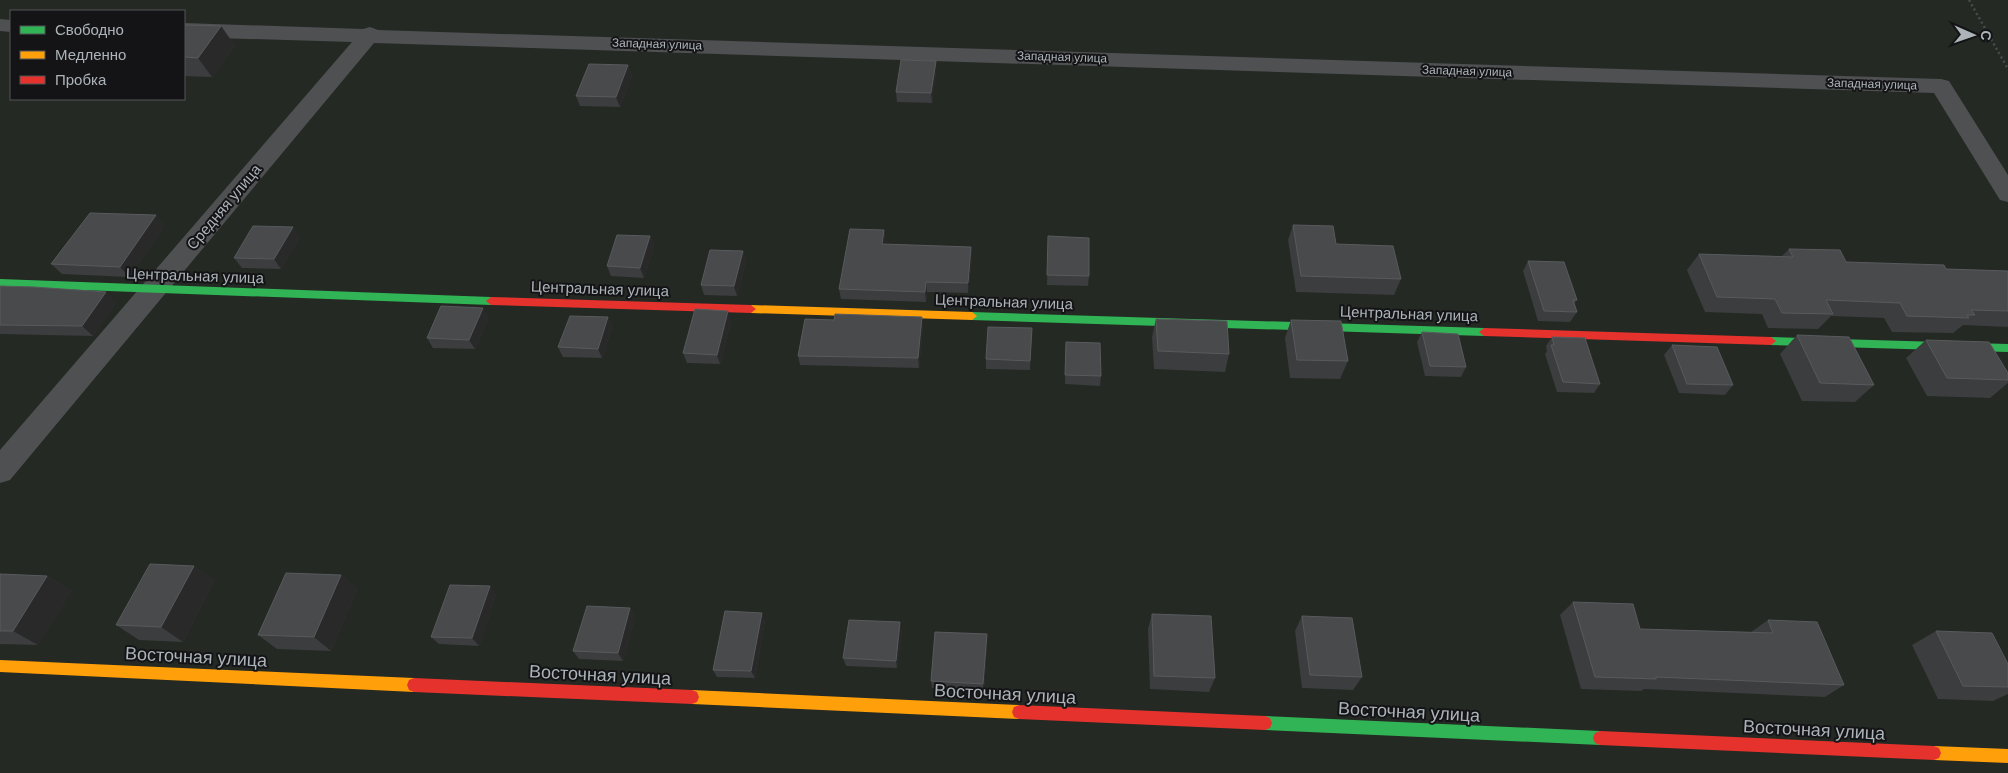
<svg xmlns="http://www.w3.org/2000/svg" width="2008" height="773" font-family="Helvetica,sans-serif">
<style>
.green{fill:#242924;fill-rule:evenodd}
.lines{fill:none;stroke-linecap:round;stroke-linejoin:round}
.path{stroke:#494b4d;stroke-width:2.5;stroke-dasharray:2 3;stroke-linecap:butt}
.street{fill:#4e5052;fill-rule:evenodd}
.fast{fill:#30b455;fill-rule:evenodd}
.slow{fill:#ff9f0a;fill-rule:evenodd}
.jam{fill:#e5322d;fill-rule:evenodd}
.wall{fill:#3c3d3e}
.shaded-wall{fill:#29292a}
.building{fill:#484a4b;stroke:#585a5d}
.labels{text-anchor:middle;stroke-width:4;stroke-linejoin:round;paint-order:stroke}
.far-street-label{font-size:12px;fill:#acb4b9;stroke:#141416}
.street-label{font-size:15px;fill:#acb4b9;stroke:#141416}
.near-street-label{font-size:18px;fill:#acb4b9;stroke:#141416}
</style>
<rect width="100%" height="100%" fill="#19191a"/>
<path class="green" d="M0,0H2008V773H0ZM11,11H184V99H11Z"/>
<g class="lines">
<path class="path" d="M1969,0L2008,69"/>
<path class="street" d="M0,19L11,20V32L0,31Z
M184,23L363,29L370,27L378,30L1941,79L1949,81L2008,175V202L2000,200L1934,93L374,43L10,480L0,483V450L352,42L184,37Z"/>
<path class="fast" d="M0,279L491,297L496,301L491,305L0,287Z
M972,312L1484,328L1489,332L1484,336L972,320L967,316Z
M1771,337L2008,344V352L1771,345L1766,341Z
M1265,716L1600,731L1605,733L1607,738L1605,743L1600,745L1265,730L1260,728L1258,723L1260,718Z"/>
<path class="slow" d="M751,305L972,312L977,316L972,320L751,313L746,309Z
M0,660L414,678L419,680L421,685L419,690L414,692L0,672Z
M692,690L1019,705L1024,707L1026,712L1024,717L1019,719L692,704L687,702L685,697L687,692Z
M1934,746L2008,749V763L1934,760L1929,758L1927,753L1929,748Z"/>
<path class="jam" d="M491,297L751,305L756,309L751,313L491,305L486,301Z
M1484,328L1771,337L1776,341L1771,345L1484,336L1479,332Z
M414,678L692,690L697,692L699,697L697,702L692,704L414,692L409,690L407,685L409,680Z
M1019,705L1265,716L1270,718L1272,723L1270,728L1265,730L1019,719L1014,717L1012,712L1014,707Z
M1600,731L1934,746L1939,748L1941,753L1939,758L1934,760L1600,745L1595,743L1593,738L1595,733Z"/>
</g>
<path class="wall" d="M184,25L221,26L235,46L212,77L184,76Z
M628,65L632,76L620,107L580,106L576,96Z
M936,72L932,103L897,102L896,92Z
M165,225L129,277L62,274L51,264Z
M1293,225L1336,244L1401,279L1394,295L1296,292L1288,240Z
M884,230L885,240L884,244L971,247L972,257L968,293L927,292L926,302L841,299L839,289Z
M650,236L654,246L644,278L611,276L607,266Z
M1048,236L1089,276L1088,286L1047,285Z
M300,237L281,269L242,268L234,258Z
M1789,249L1846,262L1946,269L2008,271V327L1963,325L1953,333L1892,332L1884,318L1831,316L1818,329L1768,328L1762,314L1705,312L1687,270L1699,254L1782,256Z
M743,251L746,261L737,296L704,295L701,285Z
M1528,261L1577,300L1574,304L1577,312L1570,322L1538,321L1523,271Z
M0,286L116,302L93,336L0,334Z
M489,317L475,349L433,348L427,338Z
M608,317L612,327L602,358L563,357L558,347Z
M1156,319L1229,354L1225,372L1154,369L1152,337Z
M731,320L720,364L687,363L683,353Z
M1291,320L1348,361L1340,379L1290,378L1285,338Z
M923,326L919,368L800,365L798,356Z
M1032,328L1030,370L986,369V359Z
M1422,332L1466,367L1461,377L1425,376L1417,342Z
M1797,335L1874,385L1855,402L1802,401L1780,354Z
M1552,337L1600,384L1594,393L1557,392L1545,354L1547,351L1546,346Z
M1926,340L2008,373V383L1990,398L1927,396L1906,358Z
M1066,342L1101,376L1100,386L1065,384Z
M1672,345L1733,385L1725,395L1679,393L1664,355Z
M194,566L214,581L183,642L139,640L116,625Z
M0,574L47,576L71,591L38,645L0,644Z
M341,575L357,590L331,651L277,649L258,635Z
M496,594L479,646L439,644L431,637Z
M1573,602L1640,629L1751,632L1768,620L1844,685L1825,697L1644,689L1641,691L1581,689L1560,615Z
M630,608L635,616L623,661L579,659L573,651Z
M1152,614L1215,678L1209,692L1150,689L1148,629Z
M1302,616L1362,677L1353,690L1302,688L1295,631Z
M765,620L755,678L717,677L713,670Z
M902,630L897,668L846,666L843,658Z
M1936,631L2008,664V694L1993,701L1938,699L1912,645Z
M987,642L984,691L932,688L931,681Z"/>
<path class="shaded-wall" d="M221,26L235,46L212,77L198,58Z
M936,61V72L932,103L931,93Z
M628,65L632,76L620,107L616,97Z
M156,215L165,225L129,277L120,267Z
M293,227L300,237L281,269L274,259Z
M884,230L885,240L883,254L882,244Z
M650,236L654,246L644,278L640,268Z
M971,247L972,257L968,293V283Z
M743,251L746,261L737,296L734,286Z
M926,282L927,292L926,302L925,292Z
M106,292L116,302L93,336L82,326Z
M483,308L489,317L475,349L469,340Z
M728,311L731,320L720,364L717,355Z
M608,317L612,327L602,358L598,349Z
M922,317L923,326L919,368L918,358Z
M194,566L214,581L183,642L161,627Z
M341,575L357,590L331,651L314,637Z
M47,576L71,591L38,645L13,631Z
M490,586L496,594L479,646L472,638Z
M630,608L635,616L623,661L618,653Z
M762,613L765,620L755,678L751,671Z
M900,622L902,630L897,668L896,661Z
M987,634V642L984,691L983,684Z"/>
<path class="building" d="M184,25L221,26L198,58L184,57Z
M901,60L936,61L931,93L896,92Z
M589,64L628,65L616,97L576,96Z
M90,213L156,215L120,267L51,264Z
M1293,225L1333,226L1336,244L1393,246L1401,279L1301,276Z
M253,226L293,227L274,259L234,258Z
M850,229L884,230L882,244L971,247L968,283L926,282L925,292L839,289Z
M617,235L650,236L640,268L607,266Z
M1048,236L1089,238V276L1047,275Z
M1789,249L1840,250L1846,262L1944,265L1946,269L2008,271V311L1971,310L1975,315H1967L1969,318L1907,316L1900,303L1826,300L1833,314L1782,313L1775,299L1717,297L1699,254L1793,257Z
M710,250L743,251L734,286L701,285Z
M1528,261L1564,262L1577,300H1573L1577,312L1544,311Z
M0,286L34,287L106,292L82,326L0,325Z
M441,306L483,308L469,340L427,338Z
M695,309L728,311L717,355L683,353Z
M835,314L922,317L918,358L798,356L805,319L834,320Z
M570,316L608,317L598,349L558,347Z
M1156,319L1227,321L1229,354L1158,351Z
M1291,320L1341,321L1348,361L1297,360Z
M988,327L1032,328L1030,361L986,359Z
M1422,332L1458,334L1466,367L1430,366Z
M1797,335L1849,337L1874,385L1820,383Z
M1552,337L1585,338L1600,384L1563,382L1551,345H1554Z
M1926,340L1989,342L2008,373V380L1947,378Z
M1066,342L1100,343L1101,376L1065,375Z
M1672,345L1717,347L1733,385L1687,384Z
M150,564L194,566L161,627L116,625Z
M286,573L341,575L314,637L258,635Z
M0,574L47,576L13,631H0Z
M450,585L490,586L472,638L431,637Z
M1573,602L1633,604L1640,629L1773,633L1768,620L1817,622L1844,685L1656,677V679L1595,677Z
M587,606L630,608L618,653L573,651Z
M725,611L762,613L751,671L713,670Z
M1152,614L1211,616L1215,678L1154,676Z
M1302,616L1352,618L1362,677L1310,675Z
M849,620L900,622L896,661L843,658Z
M1936,631L1992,633L2008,664V687L1963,686Z
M935,632L987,634L983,684L931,681Z"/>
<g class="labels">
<g class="far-street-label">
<text transform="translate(657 44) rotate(2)" y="4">Западная улица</text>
<text transform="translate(1062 57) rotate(2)" y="4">Западная улица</text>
<text transform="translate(1467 71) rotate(2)" y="4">Западная улица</text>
<text transform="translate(1872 84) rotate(2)" y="4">Западная улица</text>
</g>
<g class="street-label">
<text transform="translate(224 207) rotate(-50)" y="5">Средняя улица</text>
<text transform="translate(195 276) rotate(2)" y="5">Центральная улица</text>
<text transform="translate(600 289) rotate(2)" y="5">Центральная улица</text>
<text transform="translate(1004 302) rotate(2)" y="5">Центральная улица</text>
<text transform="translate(1409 314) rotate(2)" y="5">Центральная улица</text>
</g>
<g class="near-street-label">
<text transform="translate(196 657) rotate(3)" y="6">Восточная улица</text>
<text transform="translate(600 675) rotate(3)" y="6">Восточная улица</text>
<text transform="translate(1005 694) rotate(3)" y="6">Восточная улица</text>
<text transform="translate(1409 712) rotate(3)" y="6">Восточная улица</text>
<text transform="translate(1814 730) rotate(3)" y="6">Восточная улица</text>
</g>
</g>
<rect x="10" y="10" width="175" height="90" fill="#141416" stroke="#515457"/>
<rect x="20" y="26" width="25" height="8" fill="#30b455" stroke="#515457"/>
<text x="55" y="35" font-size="15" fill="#acb4b9">Свободно</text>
<rect x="20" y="51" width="25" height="8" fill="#ff9f0a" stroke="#515457"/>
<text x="55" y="60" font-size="15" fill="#acb4b9">Медленно</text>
<rect x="20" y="76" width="25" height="8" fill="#e5322d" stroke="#515457"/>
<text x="55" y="85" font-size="15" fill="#acb4b9">Пробка</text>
<g transform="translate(1973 35) rotate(92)" stroke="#141416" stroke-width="4" paint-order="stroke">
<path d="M0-4L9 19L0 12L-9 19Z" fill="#acb4b9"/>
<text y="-8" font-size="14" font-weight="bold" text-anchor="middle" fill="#acb4b9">С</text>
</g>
</svg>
